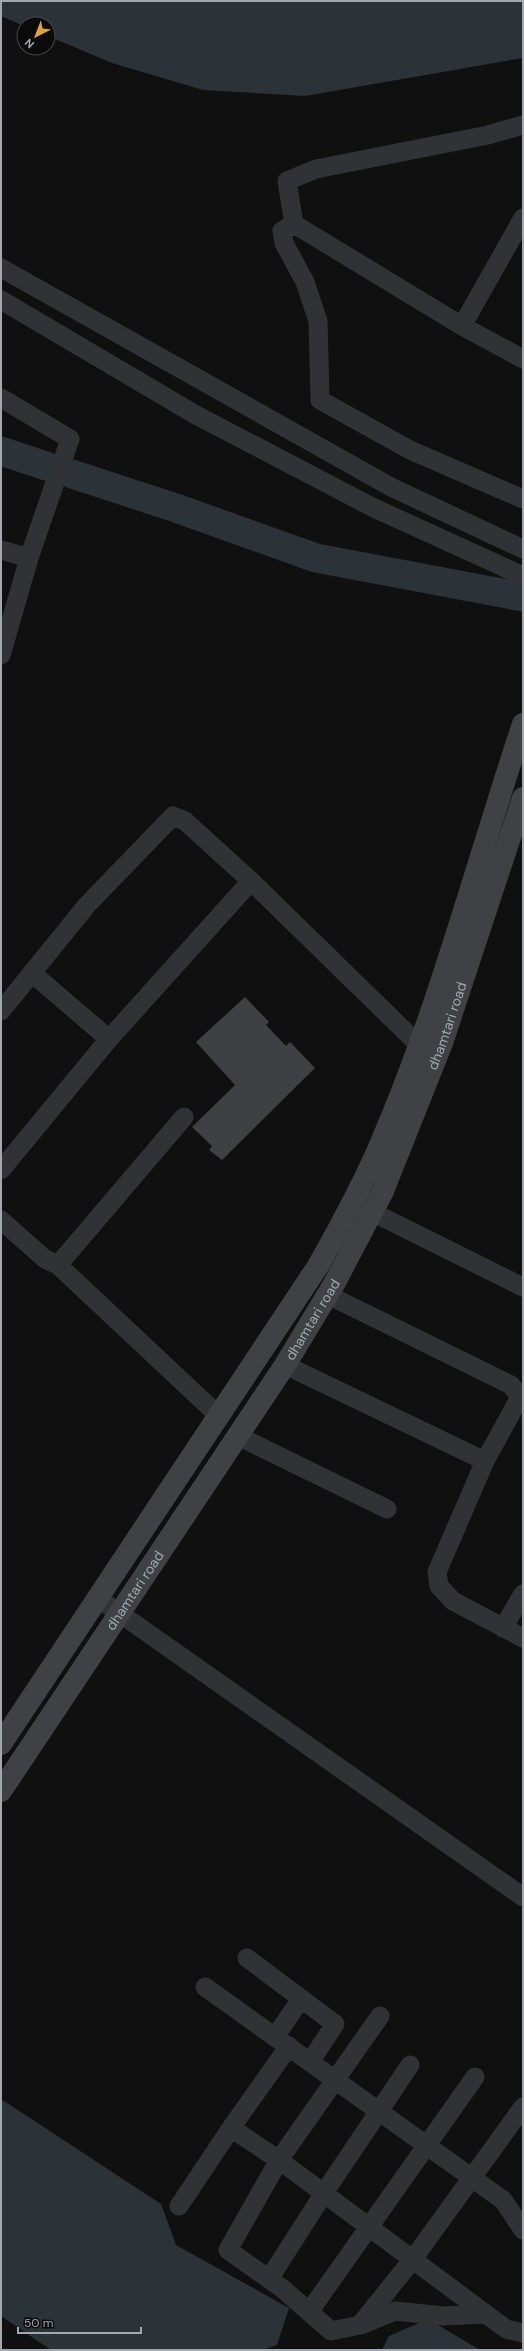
<svg xmlns="http://www.w3.org/2000/svg" width="524" height="2351" font-family="'DM Sans',sans-serif">
<style>
.water{fill:#2b3238}
.lines{fill:none;stroke-linecap:round;stroke-linejoin:round}
.river{stroke:#2b3238;stroke-width:29}
.building{fill:#3f4044}
.street{stroke:#313235;stroke-width:19}
.secondary{stroke:#3f4145;stroke-width:22}
.labels{text-anchor:middle;stroke-width:3.5;stroke-linejoin:round;paint-order:stroke}
.street-label{font-size:14px;fill:#a2a7b0;stroke:#0b0b0c}
</style>
<rect width="100%" height="100%" fill="#101011"/>
<path class="water" d="M1,1H523V58L305,96L203,90L112,63L48,36V24L24,26L1,16Z
M1,2099L161,2204L176,2245L289,2308L277,2345L262,2350H51L1,2316Z
M428,2319L480,2350H382L389,2336Z"/>
<g class="lines">
<path class="river" d="M1,451L46,466
M72,474L176,508L316,558L523,597"/>
</g>
<path class="building" d="M245,997L269,1022L266,1025L286,1046L290,1042L315,1068L222,1160L209,1150L212,1146L192,1127L235,1085L196,1042Z"/>
<g class="lines">
<path class="street" d="M523,125L488,135L316,169L287,181L294,224L462,326L523,359
M294,224L282,231L284,243L305,282L318,321L320,400L410,450L523,499
M1,268L391,487L523,549
M1,300L196,415L372,507L523,576
M462,326L523,218
M1,398L70,439L29,558
M1,550L29,558L1,655
M33,974L109,1039
M1,1011L87,905L173,816L185,821L251,881L419,1045
M1,1170L109,1039L251,881
M360,1206L523,1287
M1,1220L45,1259L58,1265L219,1416
M58,1265L184,1117
M328,1295L511,1385L520,1397L485,1461L437,1572L439,1586L453,1601L523,1638
M285,1365L485,1461
M239,1433L244,1439L387,1509
M98,1598L523,1897
M503,1628L523,1594
M247,1958L335,2024L310,2062
M205,1987L503,2200L523,2230
M380,2016L279,2160L228,2250L283,2289L331,2331L360,2325L413,2259L523,2107
M275,2037L301,1999
M289,2046L231,2128L279,2160L506,2329L523,2333
M179,2206L231,2128
M269,2279L324,2193L410,2065
M309,2312L475,2077
M361,2325L395,2311L444,2316L486,2314"/>
<g class="secondary">
<path d="M1,1744L318,1266C340,1227 362,1187 380,1145C439,1009 476,865 523,724"/>
<path id="s1" d="M1,1791L285,1365L334,1284L383,1191L442,1043L523,798"/>
</g>
</g>
<g class="labels">
<g class="street-label">
<text dy="5" stroke="none"><textPath href="#s1" startOffset="889">dhamtari road</textPath></text>
<text dy="5" stroke="none"><textPath href="#s1" startOffset="565">dhamtari road</textPath></text>
<text dy="5" stroke="none"><textPath href="#s1" startOffset="241">dhamtari road</textPath></text>
</g>
</g>
<rect width="524" height="2351" fill="none" stroke="#a2a7b0" stroke-width="4"/>
<g transform="translate(36 36) rotate(222)"><circle r="19" fill="#0b0b0c" stroke="#47494e"/>
<path d="M0-3L7 15L0 10L-7 15Z" fill="#dfa439"/>
<text y="-6" font-size="11" font-weight="bold" text-anchor="middle" fill="#a2a7b0">N</text>
</g>
<path d="M18 2327v6h123v-6" fill="none" stroke="#a2a7b0" stroke-width="2"/>
<text x="24" y="2327" font-size="12" fill="#a2a7b0" stroke="#0b0b0c" stroke-width="3" paint-order="stroke">50 m</text>
</svg>
